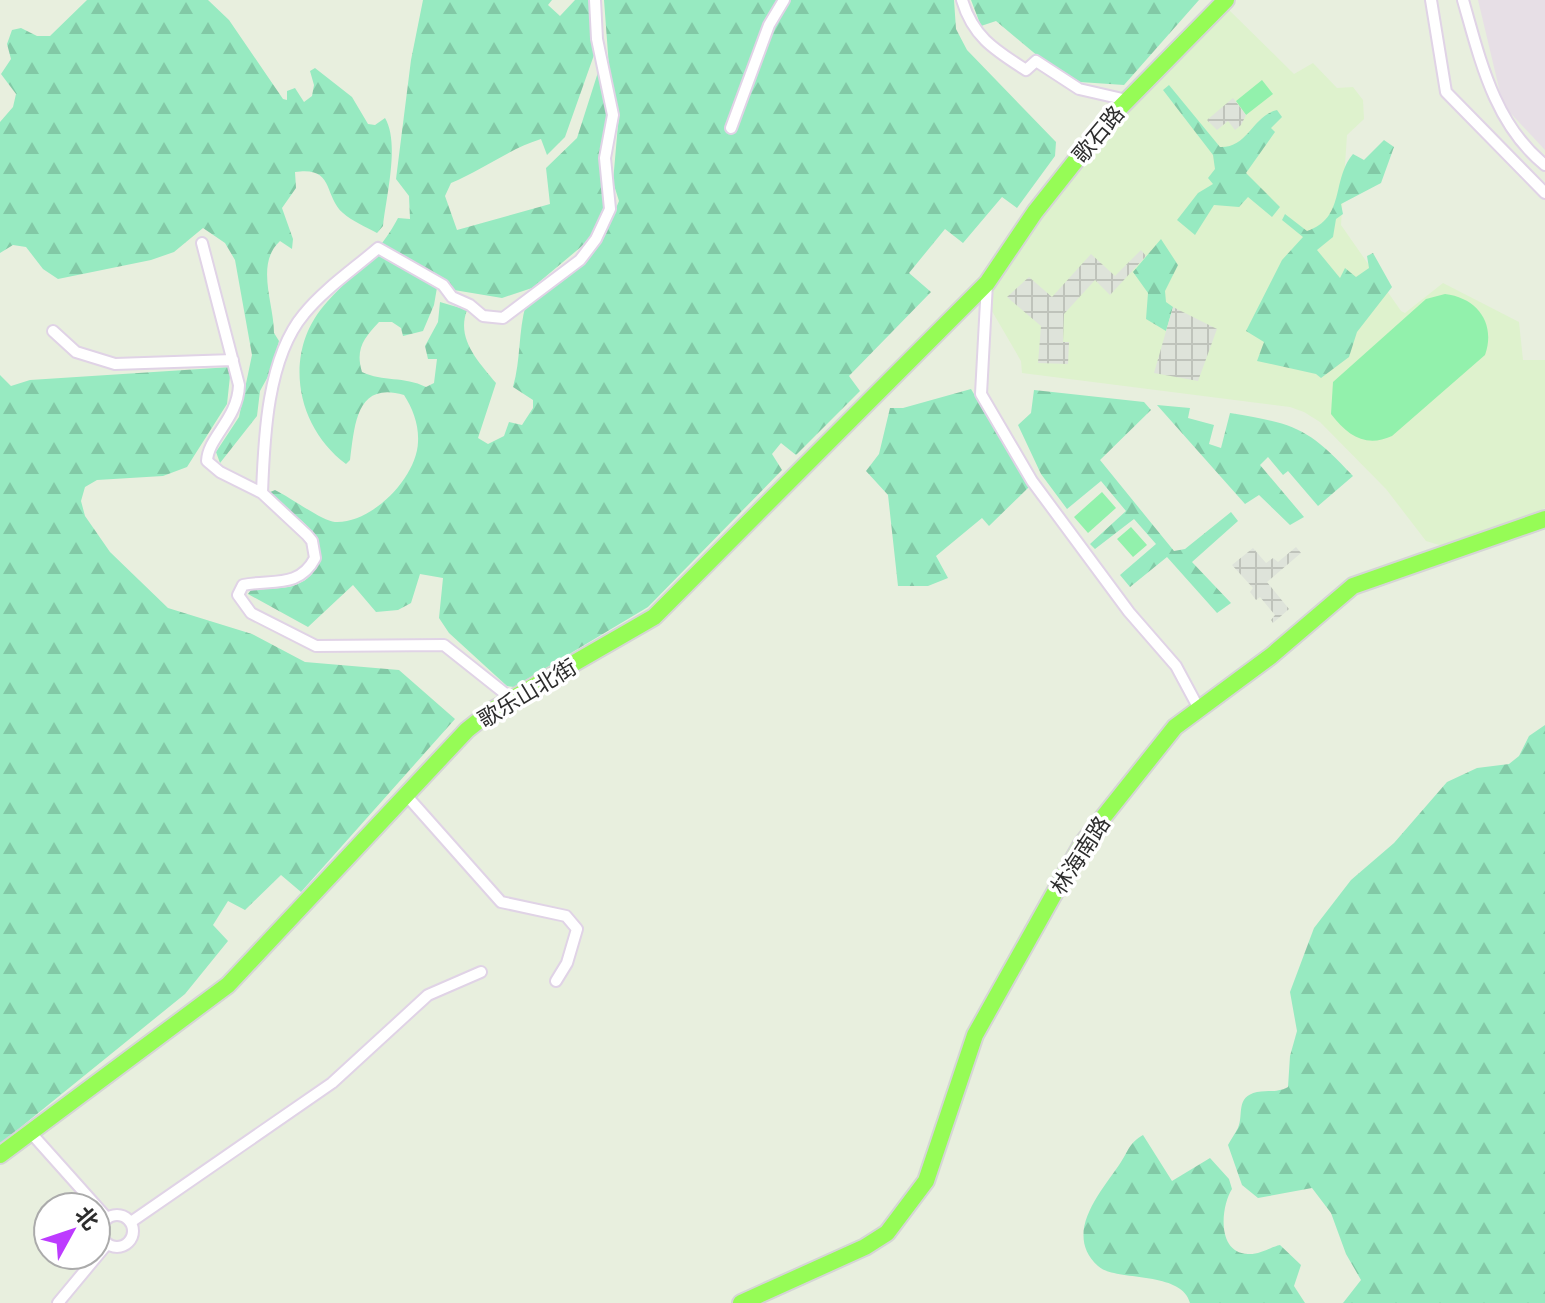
<svg xmlns="http://www.w3.org/2000/svg" width="1545" height="1303" font-family="'PT Sans Narrow','Noto Sans SC',sans-serif">
<style>
.industrial{fill:#e7dfe6}
.education{fill:#def2cd}
.forest{fill:url(#forest-firs)}
.pitch{fill:#92f1ac}
.plaza{fill:url(#plaza-grid)}
.lines{fill:none;stroke-linecap:round;stroke-linejoin:round}
.minor-casing{stroke:#e0d3e6;stroke-width:14}
.primary-casing{stroke:#d5d5d5;stroke-width:20}
.minor{stroke:#fff;stroke-width:10}
.primary{stroke:#96fc56;stroke-width:16}
.labels{text-anchor:middle;stroke-width:7;stroke-linejoin:round;paint-order:stroke}
.street-label{font-size:22px;fill:#2d2d2d;stroke:#fff}
</style>
<defs>
<pattern id="forest-firs" width="22" height="20" patternUnits="userSpaceOnUse" patternTransform="scale(2)"><rect width="22" height="20" fill="#97eac1"/><path d="M5 1l3.5 6h-7zM16 11l3.5 6h-7z" fill="#82c9a6"/></pattern>
<pattern id="plaza-grid" width="8" height="8" patternUnits="userSpaceOnUse" patternTransform="scale(2)"><rect width="8" height="8" fill="#dee3da"/><path d="M0 4h8M4 0v8" fill="none" stroke="#bfc3bb"/></pattern>
</defs>
<rect width="100%" height="100%" fill="#e8efde"/>
<path class="industrial" d="M1478,0H1545V150L1503,105Z"/>
<path class="education" d="M1226,7L1294,74L1313,63L1337,88L1353,87L1363,100L1364,119L1347,135L1341,225L1401,311L1405,313L1443,283L1519,322L1523,360H1545V508L1449,548L1426,541L1386,489L1320,422L1304,412L1290,407L1022,373L1021,361L989,306L997,275L1107,132Z"/>
<path class="forest" d="M87,0H208L229,20L283,99L287,100V91L295,88L304,102L312,96L314,85L310,71L315,68L352,97L368,124L375,125L385,118C400,143 386,197 383,226L377,233C366,227 352,221 343,213C323,195 335,166 295,172L296,188L282,208L293,239L292,249L280,241C255,264 274,303 274,333L279,341L271,371L260,391L257,416L220,463L216,452L239,417L252,355L235,260L225,243L203,228L174,252L151,260L58,279L43,269L26,247L13,245L0,253V122L13,107L16,94L1,74L11,59L7,44L12,30L21,28L37,36H50Z
M423,0H552L548,5L560,16L575,0H591L594,55L565,137L547,155L541,139C509,149 482,170 451,183L445,196L457,230L550,204L546,168L577,138L600,66L608,114L599,158L605,206L588,241L532,288L502,298L454,290L439,276L434,305L423,331L403,336L401,328L392,322H379C364,338 355,349 362,372C383,382 404,376 426,387L434,383L437,359H428L425,346L438,322L440,302L467,310C456,339 478,361 496,383L478,438L488,444L504,436L509,422L522,425L533,408V400L513,387C521,360 518,332 526,304C577,276 597,256 619,201L613,182L619,113L609,67L604,0H954L956,29L967,50L1056,142L1055,156L1017,208L1002,197L963,243L945,229L909,273L931,292L849,376L860,391L796,455L781,443L772,454L782,470L648,607L514,687L507,686L449,633L439,618L443,578L420,574L411,603L398,610L376,612L353,585L308,627L248,594L251,590C263,589 277,589 289,587C326,578 327,543 302,521C291,511 275,506 268,493L275,490C290,497 322,521 335,522C372,524 417,477 418,442C419,425 413,409 404,395C356,381 355,424 350,460L346,464C295,426 282,351 327,302C352,274 380,253 398,218L410,219L409,196L396,179L411,60Z
M971,0H1199L1124,85L1080,82L1039,57L996,21L981,26Z
M1169,85L1220,147C1248,148 1252,116 1277,110L1282,117L1271,128L1275,132L1246,173L1280,207L1272,217L1248,197L1239,207L1214,205L1195,235L1177,220L1198,193L1213,184L1208,178L1215,169L1213,155L1163,90Z
M1384,140L1394,147L1381,183L1341,204L1343,214L1336,219L1333,237L1317,250L1340,278L1345,268L1356,277L1369,268L1367,256L1373,253L1392,287L1357,332L1349,357L1321,378L1316,374L1257,361L1264,342L1246,331L1282,260L1303,237L1282,220L1285,214L1307,231C1346,218 1331,180 1353,154L1364,160Z
M1161,239L1178,265L1165,291L1166,302L1173,307L1166,331L1146,319L1148,293L1133,272Z
M231,367L227,404L187,467L163,476L97,480L85,487L81,501L85,516L110,552L168,608L252,634L305,662L399,670L455,719L301,892L281,875L245,910L228,901L213,925L228,941L185,994L0,1144V375L11,386L30,380Z
M971,389L1029,487L989,526L982,518L936,556L948,578L928,586H898L888,495L866,471L879,454L890,408H903Z
M1034,390L1144,402L1151,410L1100,460L1174,551L1185,549L1231,512L1238,521L1192,562L1231,603L1217,613L1167,557L1130,587L1120,575L1156,544L1134,519L1095,549L1090,544L1126,511L1101,481L1067,509L1041,474L1018,425L1031,413Z
M1157,405L1190,408L1188,418L1214,425L1209,444L1221,448L1230,413C1296,424 1307,427 1353,476L1318,506L1288,471L1283,475L1268,457L1260,465L1304,517L1290,525L1259,495L1245,504Z
M1545,725V1303H1343L1361,1280L1346,1254L1331,1213L1312,1188L1258,1198L1242,1185L1228,1145C1231,1139 1235,1134 1238,1128C1244,1114 1235,1097 1257,1092C1269,1090 1277,1093 1288,1087L1290,1056L1297,1031L1290,992L1314,928L1351,880L1394,843L1447,782L1477,768L1509,764L1519,756L1529,736Z
M1143,1135L1172,1181L1210,1158L1229,1179L1232,1189C1221,1206 1216,1253 1248,1254C1258,1255 1271,1247 1280,1245L1301,1265L1294,1286L1305,1303H1190C1182,1270 1114,1282 1098,1266C1062,1233 1102,1191 1121,1162C1129,1150 1129,1143 1143,1135Z"/>
<path class="pitch" d="M1262,80L1273,94L1246,115L1236,101Z
M1445,294C1478,298 1496,324 1485,355L1392,436C1366,448 1348,436 1331,414L1333,382L1426,299Z
M1102,492L1116,508L1088,533L1074,517Z
M1131,527L1147,545L1133,557L1117,539Z"/>
<path class="plaza" d="M1233,98L1246,115L1241,125L1235,130L1228,121L1217,130L1207,120Z
M1141,250L1146,256L1110,295L1095,280L1064,314L1063,342H1069L1068,364L1038,363L1041,326L1007,297L1029,277L1052,297L1091,254L1115,276Z
M1173,307L1217,329L1198,381L1154,373Z
M1296,547L1301,553L1267,582L1289,609L1273,623L1271,620L1275,615L1260,597L1256,600L1250,592L1253,588L1232,565L1253,548L1266,563L1273,558L1278,562Z"/>
<g class="lines">
<defs>
<path id="minor" d="M962,0C973,37 995,50 1026,70L1036,61L1079,89L1127,100
M1431,0L1446,92L1545,193
M1463,0C1480,59 1494,124 1545,165
M731,128L769,25L784,0
M202,243L239,385C238,419 208,437 207,461L220,472L262,493
M987,283L981,394L1032,481L1129,612L1176,666L1198,707
M53,331L76,352L115,364L233,360
M512,699L444,645L316,646L251,613L238,595L243,585C271,579 299,589 315,558L312,541L307,535L262,493C264,438 267,358 304,314C323,290 355,268 378,248L443,285L452,297L470,305L483,316L503,318L580,260L596,239L610,209L605,158L613,115L597,39L595,0
M406,795L501,902L566,916L577,929L567,963L556,981
M31,1133L107,1218
M101 1231a16 16 0 1 1 32 0a16 16 0 1 1-32 0Z
M131,1222L332,1083L428,995L481,972
M58,1303L107,1244"/>
<path id="primary" d="M0,1155L228,985L467,730L491,711L654,617L987,283L1035,212L1107,121L1226,0
M741,1303L865,1247L887,1233L926,1181L975,1035L1082,844L1175,727L1271,656L1353,586L1545,519"/>
</defs>
<use href="#minor" class="minor-casing"/>
<use href="#primary" class="primary-casing"/>
<use href="#minor" class="minor"/>
<use href="#primary" class="primary"/>
</g>
<g class="labels">
<g class="street-label">
<text transform="translate(1098 134) rotate(-50)" y="8">歌石路</text>
<text transform="translate(527 693) rotate(-31)" y="8">歌乐山北街</text>
<text transform="translate(1080 855) rotate(-57)" y="8">林海南路</text>
</g>
</g>
<g transform="translate(72 1231) rotate(50)"><circle r="38" fill="#ffffff" stroke="#ababab" stroke-width="2"/>
<path d="M0-6L14 30L0 20L-14 30Z" fill="#bd3bff"/>
<text y="-12" font-size="22" font-weight="bold" text-anchor="middle" fill="#2d2d2d">北</text>
</g>
</svg>
